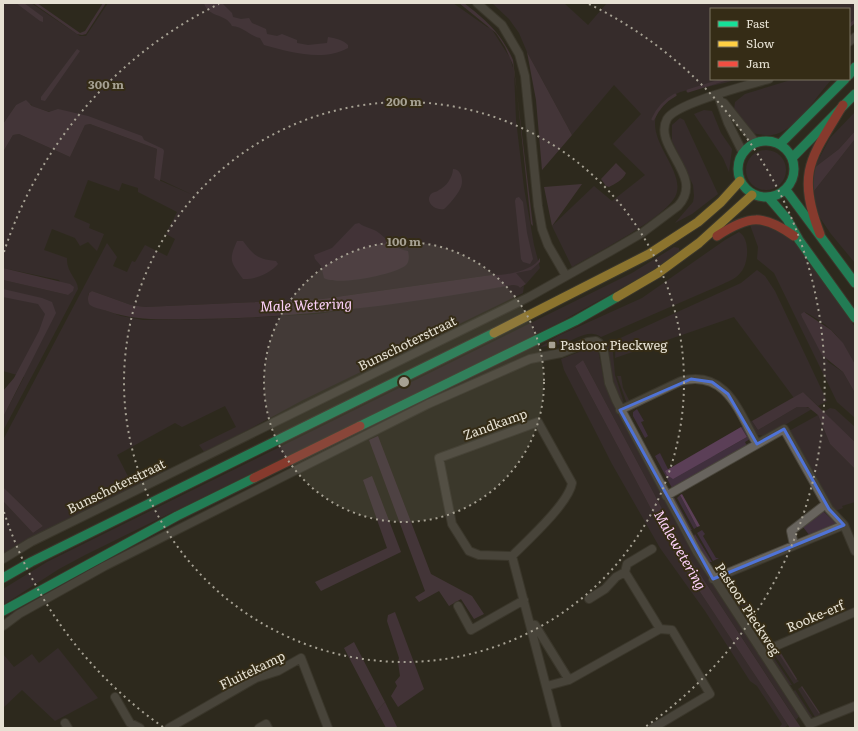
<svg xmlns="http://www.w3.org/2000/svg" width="858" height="731" font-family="Literata,serif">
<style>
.green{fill:#40303d}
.forest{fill:#5e435a}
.water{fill:#5b3f57}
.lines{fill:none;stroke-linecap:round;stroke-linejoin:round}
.stream{stroke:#5b3f57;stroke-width:3}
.street-casing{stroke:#4a463c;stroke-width:10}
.fast-casing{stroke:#4a463c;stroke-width:11}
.slow-casing{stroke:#4a463c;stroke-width:11}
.jam-casing{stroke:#4a463c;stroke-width:11}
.street{stroke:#68645e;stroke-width:8}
.fast{stroke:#16e098;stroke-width:9}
.slow{stroke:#ffcf43;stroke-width:9}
.jam{stroke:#f24e42;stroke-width:9}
.marked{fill:none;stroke:#4f73d7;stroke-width:3;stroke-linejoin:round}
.ring{fill:none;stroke:#a6a193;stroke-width:2;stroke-dasharray:2 4}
.poi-dot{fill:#a6a193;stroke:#352c16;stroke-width:1.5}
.labels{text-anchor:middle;stroke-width:4;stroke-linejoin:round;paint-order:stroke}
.street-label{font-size:13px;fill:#e6e1d3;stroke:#352c16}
.poi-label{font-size:13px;fill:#e6e1d3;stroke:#352c16;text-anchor:start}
.water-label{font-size:14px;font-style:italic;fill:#fdd1f9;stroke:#352c16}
.centre{fill:#a6a193;stroke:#352c16;stroke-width:2}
.ring-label{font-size:12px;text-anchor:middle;font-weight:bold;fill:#a6a193;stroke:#352c16;stroke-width:4;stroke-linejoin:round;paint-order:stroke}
</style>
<rect width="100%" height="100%" fill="#2e291d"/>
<path class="green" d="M3,3H31L80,36H86L108,3H453L487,27L491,28L510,58L514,71L516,120L524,188L534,245L540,268L526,284L518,276L491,275L322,299L145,307L131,305L92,291L88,294V301L91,305L121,316L143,320L225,319L317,314L513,285L518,286L520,288L524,286L523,293L303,400L205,453L199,445L236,427L225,406L182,427L175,423L117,455L132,484L162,470L160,476L35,536L3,554V501L33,533L43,526L3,487V440L107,243L117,257L113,266L127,272L132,261L135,262L145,245L167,256L175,239L166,234L177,212L138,192V188L122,183L119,191L88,180L74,217L90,224L89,228L104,234L97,251L88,242L80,246L75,238L52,229L44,250L67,258C66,272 78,279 78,289L3,431V417L24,377L3,371V280L68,295L59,280L3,268V152L13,135L19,134L70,157L85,125L90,124L157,149L154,178L193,195L157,178L160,150C136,139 111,129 85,121C67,116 50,113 32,106L31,104L16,105L3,124Z
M492,3H564L588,25L607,3H855V23L849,28V9H711V79H738C729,82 720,84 711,86C701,89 685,89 676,94C622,126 691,167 675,197C663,219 596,253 572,267L552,226L594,186L612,201L645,175L613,144L641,114L614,85L572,135L527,52L519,33L509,19Z
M794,79H832C816,96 796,131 772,135C766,136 758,134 751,133L734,109L735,102L745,94Z
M704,110L712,111L721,133L732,149L729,172L723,158L694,114Z
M855,112V131L839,149L814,168L830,138Z
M680,118L684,120L718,194L692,214L675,223L693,202L694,196L693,185L672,141V125Z
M855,139V263L831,234L816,212L814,191Z
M746 170a20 20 0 1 1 40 0a20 20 0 1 1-40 0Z
M749,222H760L785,233L799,248L855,327V364C840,337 833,327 805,312L828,362L843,372L855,393V418L837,402L774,273L757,259L758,247Z
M739,232C750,238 749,263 741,272C737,278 729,281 723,284L601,337C589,328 575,340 562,344C555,345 547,346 540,347L558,336L642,298L725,240Z
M674,247L679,248V252L652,271L562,321L85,555L59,569L3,605V589L47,562L632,273Z
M757,270L765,276L775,291L827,401L818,406L803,392L794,398L734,317L615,358L616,340L741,283Z
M612,342L615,375L624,403C610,390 613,362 605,345Z
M592,347L595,351L598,350L604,380L612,401L684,537L800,715L796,720L683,548L583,360L575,366L675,554L788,725L784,728H779L782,724L757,686L750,681L705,611L660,548L612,464L564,370L561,359Z
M617,376H621L623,388L630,402L627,404Z
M803,406L812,409L766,436L757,435L750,422L752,421L758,430L797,407Z
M830,408L835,409L855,427V442L823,412Z
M637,409L644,421L641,422L648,436L645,438L633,416V412Z
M818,415L830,444L855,469V502L842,506L843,508L835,511L789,431Z
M744,426L750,439L745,442L747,446L672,488L655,456L660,453L668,469L667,475L717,454L747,437L741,427Z
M680,495L697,527L694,529L677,498Z
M674,497L692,530L689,531L673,501Z
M823,511L837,524L810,536L803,527Z
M702,530L705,534L703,536L716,558H719L713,561L697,533Z
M695,534L712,562H708L693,538Z
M730,576L728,579L748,609H752L746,613L724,579Z
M722,580L745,614L742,615L721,582Z
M754,613L753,615L770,641L773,642L767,644L749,617Z
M747,618L765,645H762L745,620Z
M58,648L98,698L55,721L22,690L3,708V654L14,667L32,654L39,663Z
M778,649L777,651L796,679L799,681L794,684L772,651Z
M770,652L792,685H788L768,655Z
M801,687L819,714H821L815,717L798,689Z
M795,690L813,718L810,717L793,692Z"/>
<path class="forest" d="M16,3H24L43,17V22L40,21Z
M204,3H222L232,13L233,17L241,19L249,18L252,23L266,29L267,34L277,36L282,34L297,40V43L308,45L327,43L328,37C335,38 343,40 348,45V48C322,62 291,52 264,45L260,38C250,36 244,27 232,26C226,13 208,18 204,3Z
M77,49L80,51L45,101L41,100V97Z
M527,52L572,135L542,170L536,100Z
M26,100L32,106L49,112L58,109L88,116L142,136L144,140L163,149L164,151L160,181L154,178L157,149L90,124L85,125L70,157L19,134L13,135L3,152V124L16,105Z
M453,169C462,169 464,182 460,189C458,194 448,206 444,209C437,211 424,203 431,194C433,192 437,192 439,190C446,187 453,177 453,169Z
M582,184L552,226L544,187Z
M519,197L523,202L527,233L533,259L530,264L523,262L521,259L515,201L516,198Z
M3,289L42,298L52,302L56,313L3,417V391L14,378L39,331L45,314L38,304L3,297Z
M378,436L431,574L472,596L484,614L474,619L461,599L449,606L439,591L419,602L415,597L425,591L369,440Z
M372,476L401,552L321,591L315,582L387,548L363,480Z
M3,487L43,526L33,533L3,501Z
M354,642L385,702L377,711L344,648Z"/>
<path class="water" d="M33,3H37L80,33L85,31L103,3H106L86,34L82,35L77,34Z
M459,3H464C487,21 501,33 513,60L533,226L531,224L517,93L513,65L505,47L496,33Z
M855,131V139L814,191L811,187L814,168L839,149Z
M616,163L626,173C623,180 615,184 609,187L606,186L601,179Z
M359,223C365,228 373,228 379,233C389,241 395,249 408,251C409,256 410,262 405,266C392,275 337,286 324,278L321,266L315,259L314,255L332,248L355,224Z
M237,241H243C254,256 258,259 276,261L278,264C271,273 254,280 243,279C231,262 228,261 237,241Z
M540,258V262L531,270L516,273L526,284L520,288L518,286L513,285C408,304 303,318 197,319C164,319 139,322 107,311C102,309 94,308 90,305C87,302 88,296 89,293L92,291L131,305L145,307L322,299L491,275C503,276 534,271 540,258Z
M3,268L70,284L74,287L73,291L68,295L3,280Z
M804,312L831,330L843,343L855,364V393L843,372L822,355L802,317L801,314Z
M583,360L683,548L801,728H790L675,554L575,366Z
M803,392L855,442V469L830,444L818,415L808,407H797L758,430L752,421Z
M741,427L747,437L673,479L667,475L665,471Z
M682,494L700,526L697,527L680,495Z
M730,577L751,608L748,610L728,578Z
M395,612L424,689L398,707L391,696L397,686L395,682L400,676L398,662L399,658L387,621L388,615Z
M754,614L771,640L770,641L752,615Z
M779,650L797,679L796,680L777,651Z
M802,686L820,713L819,714L801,687Z
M385,702L397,727L398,728H386L377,711Z"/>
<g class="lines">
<path class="stream" d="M849,26L855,21
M688,91L726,79
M653,119C658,108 664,101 675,95"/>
<defs>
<path id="street" d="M477,3L502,25L519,54L525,76L538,206L542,229L548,245L566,276
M849,42L855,37
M718,95L728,123L743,153
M724,103L756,143
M620,410L681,381C726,369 739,412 757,444
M538,422L572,483C569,503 527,541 512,556L479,555L469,551L452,524L439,458Z
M666,496L784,429L829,509L844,525L855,551
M794,545L791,531L826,504
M512,556L557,728
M3,559L31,542L529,297L611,251L642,233L678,206C706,176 652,147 667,119C676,103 749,85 769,79
M625,572L660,629
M713,579L844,525
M589,599L605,589L616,577L625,572L627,564L652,549
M458,606L471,630L524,600
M530,624L535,625L569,680
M3,626L19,614L105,566L428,404L530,359L561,353L588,342L596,341L599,343L604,352L609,383L616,400L697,552L812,728
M762,652L855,612
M547,686L569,680L660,629L672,630L710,694L653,728
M115,697L130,723L140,728
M65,723L68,728
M810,724L855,706
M169,728L256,678L278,671L301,658L328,728
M259,728L266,724L268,728"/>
<path id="fast" d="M849,75L855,67
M738 169a28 28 0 1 1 56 0a28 28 0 1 1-56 0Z
M780,144L845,79
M792,158L855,94
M786,190L855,283
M769,198L787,219L799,240L855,318
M360,426L575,321L617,297
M3,578L31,562L494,333
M3,611L177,516L254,478"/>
<path id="slow" d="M617,297L658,273L699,243L752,195
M494,333L649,254L698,222L721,202L740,181"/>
<path id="jam" d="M820,234C796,172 811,158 843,105
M717,236C749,215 763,214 794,236
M254,478L360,426"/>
</defs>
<use href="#street" class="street-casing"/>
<use href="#fast" class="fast-casing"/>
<use href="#slow" class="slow-casing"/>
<use href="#jam" class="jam-casing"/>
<use href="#street" class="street"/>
<use href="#fast" class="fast"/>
<use href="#slow" class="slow"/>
<use href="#jam" class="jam"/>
</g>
<path d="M0 0H858V731H0ZM691,379L712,382L728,394L757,444L784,429L829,509L844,525L713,579L620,410Z" fill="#2e291d" fill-opacity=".55" fill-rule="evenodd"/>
<path class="marked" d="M691,379L712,382L728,394L757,444L784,429L829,509L844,525L713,579L620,410Z"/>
<circle cx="404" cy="382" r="140" fill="#a6a193" fill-opacity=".12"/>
<g class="ring">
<circle cx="404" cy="382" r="140"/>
<circle cx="404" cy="382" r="280"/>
<path d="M163 727A421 421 0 0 1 4 512M4 252A421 421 0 0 1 219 4M589 4A421 421 0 0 1 645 727"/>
</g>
<rect class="poi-dot" x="548" y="341" width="8" height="8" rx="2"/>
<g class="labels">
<g class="street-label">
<text transform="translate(407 343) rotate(-26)" y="5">Bunschoterstraat</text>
<text transform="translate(495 424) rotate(-20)" y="5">Zandkamp</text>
<text transform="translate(116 486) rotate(-26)" y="5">Bunschoterstraat</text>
<text transform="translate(748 609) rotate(57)" y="5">Pastoor Pieckweg</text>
<text transform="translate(815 616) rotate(-23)" y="5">Rooke-erf</text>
<text transform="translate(252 670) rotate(-26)" y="5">Fluitekamp</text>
</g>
<g class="poi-label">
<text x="560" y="350">Pastoor Pieckweg</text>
</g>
<g class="water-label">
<text transform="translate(306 305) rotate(-2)" y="5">Male Wetering</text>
<text transform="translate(680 550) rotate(60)" y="5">Malewetering</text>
</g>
</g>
<circle cx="404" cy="382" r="6" class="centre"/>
<g class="ring-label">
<text x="106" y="89">300 m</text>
<text x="404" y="106">200 m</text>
<text x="404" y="246">100 m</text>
</g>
<rect width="858" height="731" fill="none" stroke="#e6e1d3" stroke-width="8"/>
<rect x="710" y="8" width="140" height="72" fill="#352c16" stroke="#7c7462"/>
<rect x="718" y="21" width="20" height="6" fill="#16e098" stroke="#7c7462"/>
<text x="746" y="28" font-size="12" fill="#e6e1d3">Fast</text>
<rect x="718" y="41" width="20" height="6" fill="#ffcf43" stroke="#7c7462"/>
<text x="746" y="48" font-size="12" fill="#e6e1d3">Slow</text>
<rect x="718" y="61" width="20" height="6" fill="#f24e42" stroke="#7c7462"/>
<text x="746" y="68" font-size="12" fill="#e6e1d3">Jam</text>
</svg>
